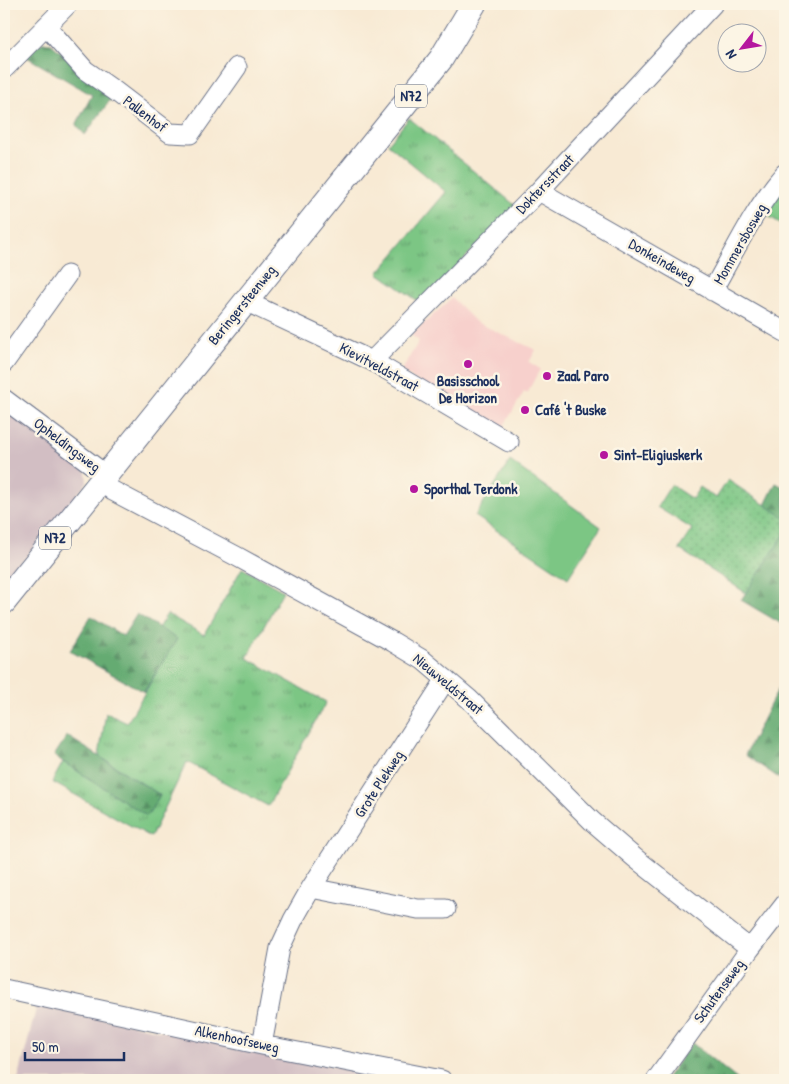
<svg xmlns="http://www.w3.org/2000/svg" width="789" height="1084" font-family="'Patrick Hand',sans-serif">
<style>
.built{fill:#f7d0cc}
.industrial{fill:#d2bec3}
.grass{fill:url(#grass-tufts);stroke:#4c7a71}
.forest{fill:url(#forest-firs);stroke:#406d68}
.park{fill:url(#park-dots);stroke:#4c7a71}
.garden{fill:#7cc684;stroke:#4c7a71}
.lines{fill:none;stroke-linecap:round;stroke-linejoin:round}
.minor-casing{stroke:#687087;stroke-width:21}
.major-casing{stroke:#687087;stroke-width:26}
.minor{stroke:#fff;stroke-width:19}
.major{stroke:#fff;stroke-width:24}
.poi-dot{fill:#b5179e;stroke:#fcf5e5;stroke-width:2}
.labels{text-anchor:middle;stroke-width:5;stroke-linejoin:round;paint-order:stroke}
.shield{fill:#fcf5e5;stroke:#5e6a86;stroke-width:1}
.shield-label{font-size:14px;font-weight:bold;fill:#1b2f5e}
.street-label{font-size:15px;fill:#1b2f5e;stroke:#fcf5e5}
.poi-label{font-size:15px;font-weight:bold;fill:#1b2f5e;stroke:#fcf5e5;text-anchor:start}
</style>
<defs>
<pattern id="grass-tufts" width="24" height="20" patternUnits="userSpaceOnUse" patternTransform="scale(1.25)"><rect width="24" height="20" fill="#7cc684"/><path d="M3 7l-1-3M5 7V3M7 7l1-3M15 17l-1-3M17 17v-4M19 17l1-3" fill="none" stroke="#65a16f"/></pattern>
<pattern id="forest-firs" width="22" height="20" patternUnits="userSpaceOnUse" patternTransform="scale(1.25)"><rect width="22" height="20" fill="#65ab72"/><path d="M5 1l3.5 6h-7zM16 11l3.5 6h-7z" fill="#528c61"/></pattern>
<pattern id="park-dots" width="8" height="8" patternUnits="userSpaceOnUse" patternTransform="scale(1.25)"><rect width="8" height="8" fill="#7cc684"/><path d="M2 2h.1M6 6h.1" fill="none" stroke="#65a16f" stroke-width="1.8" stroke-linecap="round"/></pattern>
</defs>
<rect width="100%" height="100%" fill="#fcf5e5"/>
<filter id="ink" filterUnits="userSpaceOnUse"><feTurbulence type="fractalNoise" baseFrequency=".02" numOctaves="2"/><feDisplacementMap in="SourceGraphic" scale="10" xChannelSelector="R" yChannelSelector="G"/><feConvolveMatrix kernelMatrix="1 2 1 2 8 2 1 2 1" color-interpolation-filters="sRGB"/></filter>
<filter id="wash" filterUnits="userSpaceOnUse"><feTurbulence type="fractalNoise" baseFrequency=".0096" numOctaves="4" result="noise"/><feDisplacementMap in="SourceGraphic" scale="20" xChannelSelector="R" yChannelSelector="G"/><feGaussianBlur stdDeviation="1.12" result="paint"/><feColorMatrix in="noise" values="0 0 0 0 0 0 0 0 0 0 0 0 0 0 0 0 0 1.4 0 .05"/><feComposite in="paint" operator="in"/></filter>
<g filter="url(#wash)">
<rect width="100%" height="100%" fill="#f8ead4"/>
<path class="built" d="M452,298L476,322L536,350L529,362L540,369L527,393L524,392L501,431L401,371L419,341L411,335Z"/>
<path class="industrial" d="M4,407L75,458L86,472L87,482L4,583Z
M37,1005L397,1080H18Z"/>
<path class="grass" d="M409,118L516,206L421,303L378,273L446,192L388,144Z
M785,183V226L763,213Z
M242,568L283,591L247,658L326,702L268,806L187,762L151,837L52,782L63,762L147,815L160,795L99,756L106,713L127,723L176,639L158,628L167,614L204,635Z"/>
<path class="forest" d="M44,42L50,43L113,96L85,135L76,125L92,95L25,56L36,46Z
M776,483L785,488V518L765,505Z
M785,533V626L741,600Z
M137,614L177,639L144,692L70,651L91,616L123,636Z
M785,675V782L745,755Z
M67,736L160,795L147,816L54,756Z
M692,1043L738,1080H665Z"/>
<path class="park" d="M728,480L785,518V533L746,593L679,549L692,529L657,507L671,485L692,499L700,487L716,498Z"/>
<path class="garden" d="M510,461L601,527L568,578L475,516Z"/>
</g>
<g filter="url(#ink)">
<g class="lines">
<defs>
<path id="minor" d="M46,26L85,70L115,91L170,133L190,134L237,67
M4,69L68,4
M539,191L785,332
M712,291C735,251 755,207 785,173
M245,301L372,361L509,442
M372,361L539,191L713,4
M4,363L67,275
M4,399L106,475
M101,482L113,491L236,556L393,642L423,660L469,699L592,821L635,858L750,949
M311,888L418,909H446
M4,989L262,1045L442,1080
M262,1045L280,948L293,920L311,888L446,679
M656,1080L750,949L785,904"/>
<path id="major" d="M4,602L441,59L474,4"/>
</defs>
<use href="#minor" class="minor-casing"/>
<use href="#major" class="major-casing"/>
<use href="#minor" class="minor"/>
<use href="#major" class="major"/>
</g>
</g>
<g class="poi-dot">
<circle cx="468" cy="364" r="5"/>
<circle cx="547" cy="376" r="5"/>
<circle cx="525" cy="410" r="5"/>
<circle cx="604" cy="455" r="5"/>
<circle cx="414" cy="489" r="5"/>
</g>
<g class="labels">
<g class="shield">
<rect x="395" y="84.5" width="32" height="23" rx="4"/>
<rect x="39" y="526.5" width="32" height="23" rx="4"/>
</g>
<g class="shield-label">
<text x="411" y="101">N72</text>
<text x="55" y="543">N72</text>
</g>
<g class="street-label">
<text transform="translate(145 114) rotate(37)" y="5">Pallenhof</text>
<text transform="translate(545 184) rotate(-46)" y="5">Doktersstraat</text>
<text transform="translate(740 244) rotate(-60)" y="5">Mommersbosweg</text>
<text transform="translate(662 261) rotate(30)" y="5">Donkeindeweg</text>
<text transform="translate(242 305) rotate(-51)" y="5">Beringersteenweg</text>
<text transform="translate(379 367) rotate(28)" y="5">Kievitveldstraat</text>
<text transform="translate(67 445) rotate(37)" y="5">Opheldingsweg</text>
<text transform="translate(448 684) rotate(40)" y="5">Nieuwveldstraat</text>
<text transform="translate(379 784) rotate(-57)" y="5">Grote Plekweg</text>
<text transform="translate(719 991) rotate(-54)" y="5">Schutenseweg</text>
<text transform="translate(237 1039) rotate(12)" y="5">Alkenhoofseweg</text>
</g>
<g class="poi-label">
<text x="557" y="381">Zaal Paro</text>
<text x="468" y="386" text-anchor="middle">Basisschool<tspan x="468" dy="17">De Horizon</tspan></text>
<text x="535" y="415">Café 't Buske</text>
<text x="614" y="460">Sint-Eligiuskerk</text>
<text x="424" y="494">Sporthal Terdonk</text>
</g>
</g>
<rect width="789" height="1084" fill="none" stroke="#fcf5e5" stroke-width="20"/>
<g transform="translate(742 48) rotate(239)"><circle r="24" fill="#fcf5e5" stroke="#a2a6af"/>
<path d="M0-4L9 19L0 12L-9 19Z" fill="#b5179e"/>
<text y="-8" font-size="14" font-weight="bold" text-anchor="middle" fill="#1b2f5e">N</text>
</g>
<path d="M25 1052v8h99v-8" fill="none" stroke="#1b2f5e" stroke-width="2.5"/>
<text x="32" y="1052" font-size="15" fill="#1b2f5e" stroke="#fcf5e5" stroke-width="4" paint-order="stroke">50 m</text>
</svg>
